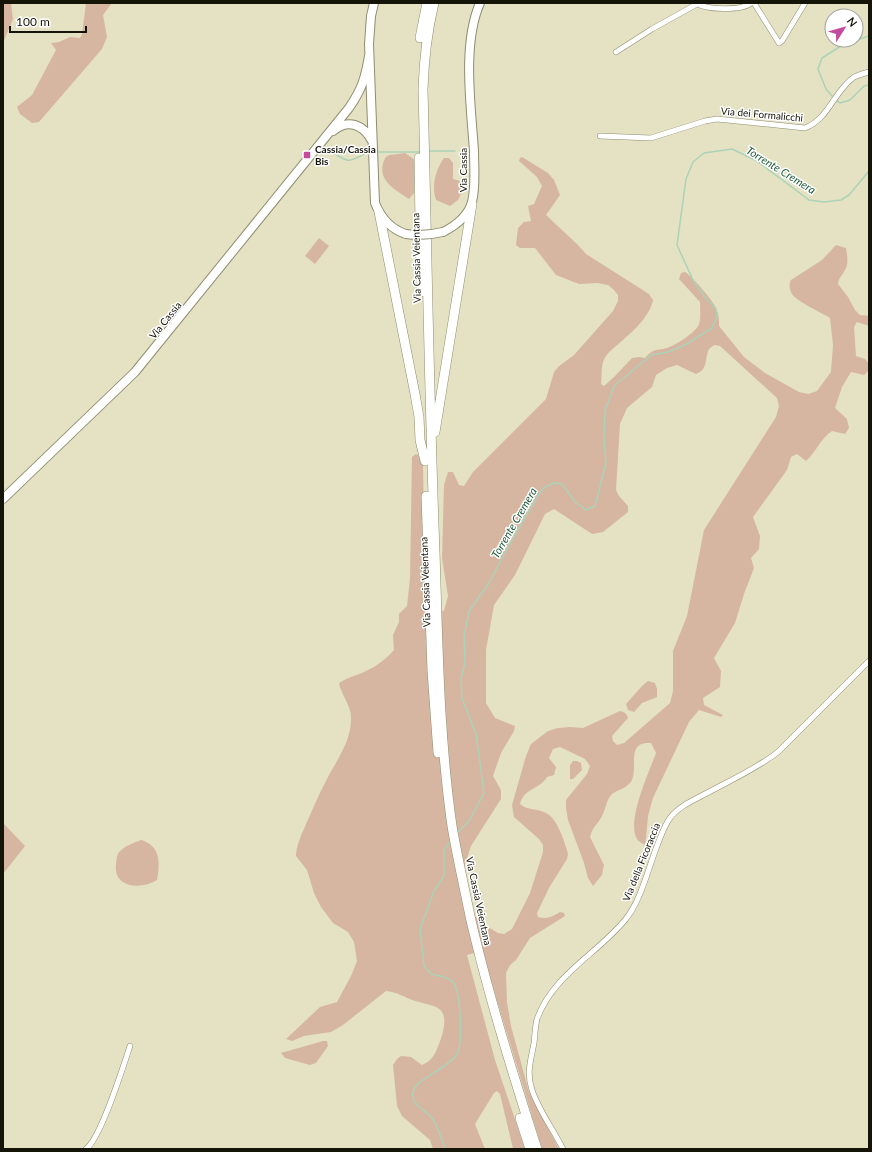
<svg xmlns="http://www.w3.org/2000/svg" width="872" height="1152" font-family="Lato,sans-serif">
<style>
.green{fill:#d7b6a1;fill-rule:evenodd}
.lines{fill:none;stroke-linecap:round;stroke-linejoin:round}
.stream{stroke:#acd2b7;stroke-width:1.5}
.minor-casing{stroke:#8f8d70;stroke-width:6}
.primary-casing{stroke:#8f8d70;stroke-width:10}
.trunk-casing{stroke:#8f8d70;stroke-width:10}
.minor{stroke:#fff;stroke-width:5}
.primary{stroke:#fff;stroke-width:8}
.trunk{stroke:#fff;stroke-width:9}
.primary-bridge-casing{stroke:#8f8d70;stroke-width:10;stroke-linecap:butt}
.primary-bridge{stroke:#fff;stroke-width:8}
.poi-dot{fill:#c44a9d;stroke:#fff;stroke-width:1.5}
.labels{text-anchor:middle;stroke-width:3;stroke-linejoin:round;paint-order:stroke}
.street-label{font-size:10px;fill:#151409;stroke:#fff}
.poi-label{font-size:10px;font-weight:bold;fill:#151409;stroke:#fff;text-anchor:start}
.water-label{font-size:11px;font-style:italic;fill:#205b39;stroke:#fff}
</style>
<rect width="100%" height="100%" fill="#e4e2c3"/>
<path class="green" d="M3,3H11L13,19L3,43Z
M87,3H112L103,15L107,37L102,49L39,122L32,123L20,114L17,107L32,95L56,50L51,43L59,42L70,37L80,38L82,34L86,4Z
M405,153L415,160L414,193L409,199C397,191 378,181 383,164C384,160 385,156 390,155C395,154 401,154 405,153Z
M522,157L548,173L554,180L560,195L546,215L578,245L586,254L649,294L653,300C650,315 635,330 624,339C617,346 606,352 603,362C601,369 602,377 601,384L604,386L615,376L632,358L639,357L645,358C654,348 655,351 667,348C674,346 697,332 699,324C701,318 700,309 700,302L679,279L681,273L685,272C692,276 713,301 716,308C719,314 719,320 719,326L744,357L765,373L799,392L808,394L817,391L831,372L833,345L830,318C821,312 794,301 791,292C789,287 789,284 791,280L822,260L836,245L846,248C847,254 849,265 845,270C842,276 839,277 838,284L848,297L855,310L860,315L869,316V326L857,322L854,327L856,356L865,359L869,364V370L864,375L851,372L842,387L835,408L847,419L849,428L845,434L832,431C821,438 816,452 806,461L797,454L791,457L787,470L753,517L760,536L759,549L751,558L754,568L744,594L735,623L714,658L721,671L720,687L703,698L704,705L723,715L721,717L699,710L689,722L653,798L648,816L646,838L645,845C642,843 639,842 637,839C626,822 649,772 656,753L651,743C626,741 638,765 632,780C628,788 619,789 612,794C606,800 606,809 602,816C597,826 593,825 590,837L604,865L602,875L593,886L588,878L584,863L568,820L566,808V800L587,774L590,766L585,759L560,747L553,749L549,758L556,767L554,775L547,777C539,790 524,788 520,804C528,811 537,808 546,813C557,818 565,842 568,854L567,859L549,888L537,913L538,917C547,920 553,916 560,912L564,913L565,916L530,938L516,960L510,965L506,973L507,1002L511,1026L529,1092L559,1149H542L482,951L467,955L495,1060L525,1149H513L500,1094L497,1091L494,1093L475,1124L485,1149H433L430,1140L402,1116L397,1106L393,1065L397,1059L401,1056L411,1057L422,1065C432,1061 435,1054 439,1044C443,1034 450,1013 436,1007C429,1004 422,1003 415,1001C404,997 397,992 386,991L343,1025L331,1032L304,1036L292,1041L286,1039L320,1007L337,1002L351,976L357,961L354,942L348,932L333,923L321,907L314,893L307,870L296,856C296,845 302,834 306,824C312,811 317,798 324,785C334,763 352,743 351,717C351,705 341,695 339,683C350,676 356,676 366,671C377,666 386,659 394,650L393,635L399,622V614L407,606L410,578L412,457L416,454L419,456L423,465L424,515L430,610L444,611L448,596L442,558L444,485L448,472H453L459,485L464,486L473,472L546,399L554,372L559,366L574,355L613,311L618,301V295L614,290L608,285L597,283L579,284L556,275L535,248H520L516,245L518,228L524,222L531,221L528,206L534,204L542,186L537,177L519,161L520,158ZM714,345L720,346L777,398L779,406L776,417L704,530L687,616L673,651V691L670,703L624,743L617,745L613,741L612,736L628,718C627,714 625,712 620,711L583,728L570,727L558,728L548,731L531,744L526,756L512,805L514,817L539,839L543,845V852L530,893L512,929L504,934L498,933L480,922L471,911L463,870L471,846L501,799V790L493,776L501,753L514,731L515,726L495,718L486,703V650L494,605L515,575L545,514L554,509L592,534L603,532L628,512V506L619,496L616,490L620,424L627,408L652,387L656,375L667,368L677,365L696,374C709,369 704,359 709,349C711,347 713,346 714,345Z
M444,158H449L453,163V179L460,181L464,188L458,200L450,206L436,200C431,186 436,169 444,158Z
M319,238L329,246L315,264L305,256Z
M648,681L655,683L657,689V697L642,703L634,712L628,710L626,704L642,686Z
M573,761H577L581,763L582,770L573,779H570V765Z
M3,823L25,846L3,874Z
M141,840C161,846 160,863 157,880C141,890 113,888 116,864C116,861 117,855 119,852C125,846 133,843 141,840Z
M323,1041H327L328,1046L316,1063L310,1065L285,1058L281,1053Z"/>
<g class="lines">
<path class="stream" d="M833,97L826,89L818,69L822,58L844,44L869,36
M836,100L840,103L850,100L864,86L869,85
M330,151C335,154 342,159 347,160C353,162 363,153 371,152
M429,151H455
M377,152H421
M457,833L469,821L484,793L476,734L462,698L461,679L465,662L464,636L469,611L489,583L509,545L542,489L553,483L562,484L576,503L586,510L595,506L606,463L604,439L605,411L614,386L651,355L668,352L685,345L712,328L717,317L716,309L705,297L693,280L677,245L686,179L693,162L704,153L732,149L757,161L809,200L824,202L841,200L849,195L869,171
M445,1149C443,1142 436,1123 432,1118C426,1110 410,1105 413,1092C416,1078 448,1069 457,1054C463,1044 461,991 453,982C447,976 439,976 431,974L424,966L420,929L434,891L444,876V850L451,841"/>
<defs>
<path id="minor" d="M696,3C706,10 742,11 751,3
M754,3L779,43L782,41L805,3
M616,52L652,29L697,4
M600,136L651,138L705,121L717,119L805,128C829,119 834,91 854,77C859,75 864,73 869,72
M86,1149C101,1138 123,1067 130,1046
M563,1149C553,1129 539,1111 532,1090C526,1072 531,1060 534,1043C535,1035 535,1027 537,1019C553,975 597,954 625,920C641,901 648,869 657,846C661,836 664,826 670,818C679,806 694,800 707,793C731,780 756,769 778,752L869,661"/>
<path id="primary" d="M374,3L371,16L369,44L375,203C381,218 390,229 406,234
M333,131C348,118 364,125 372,141
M443,232C455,226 468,216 472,202C476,186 474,167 474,151C471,106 462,44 480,3
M3,499L135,372L349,108C362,89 365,79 369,56"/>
<path id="trunk" d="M434,3C427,32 424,60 423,89C427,243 429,398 435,552C438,644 439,736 452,826C457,856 464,886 470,916C488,995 512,1072 537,1149
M420,38L427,3
M419,158L421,292
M379,212L415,394L419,417L420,440L425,461
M435,432L472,204
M426,496L432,671L438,753
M520,1118L530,1149"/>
</defs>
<use href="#minor" class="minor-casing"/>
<use href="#primary" class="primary-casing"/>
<use href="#trunk" class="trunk-casing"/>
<use href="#minor" class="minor"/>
<use href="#primary" class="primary"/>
<use href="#trunk" class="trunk"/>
<defs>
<path id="primary-bridge" d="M406,234C419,236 430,235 443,232"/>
</defs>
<use href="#primary-bridge" class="primary-bridge-casing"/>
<use href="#primary-bridge" class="primary-bridge"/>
</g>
<rect class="poi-dot" x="303" y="151" width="8" height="8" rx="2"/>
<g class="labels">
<g class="street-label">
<text transform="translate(762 114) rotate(5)" y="4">Via dei Formalicchi</text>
<text transform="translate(463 170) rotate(-90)" y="4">Via Cassia</text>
<text transform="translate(416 258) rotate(-91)" y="4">Via Cassia Veientana</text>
<text transform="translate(165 320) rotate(-51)" y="4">Via Cassia</text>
<text transform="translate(425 582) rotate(-92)" y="4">Via Cassia Veientana</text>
<text transform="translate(641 862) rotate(-68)" y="4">Via della Ficoraccia</text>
<text transform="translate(479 901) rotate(78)" y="4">Via Cassia Veientana</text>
</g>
<g class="poi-label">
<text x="315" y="153">Cassia/Cassia<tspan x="315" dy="12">Bis</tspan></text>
</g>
<g class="water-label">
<text transform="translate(781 170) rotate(32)" y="4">Torrente Cremera</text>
<text transform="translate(514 523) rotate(-60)" y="4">Torrente Cremera</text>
</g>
</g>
<rect width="872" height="1152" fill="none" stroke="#151409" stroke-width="8"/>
<g transform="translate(844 28) rotate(53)"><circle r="19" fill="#ffffff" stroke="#a1a19d"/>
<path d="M0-3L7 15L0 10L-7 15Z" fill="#c44a9d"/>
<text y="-6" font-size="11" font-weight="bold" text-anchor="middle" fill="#151409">N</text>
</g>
<path d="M10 26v6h76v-6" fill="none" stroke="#151409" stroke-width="2"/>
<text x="16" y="26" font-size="12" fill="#151409" stroke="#ffffff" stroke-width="3" paint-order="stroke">100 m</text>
</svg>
